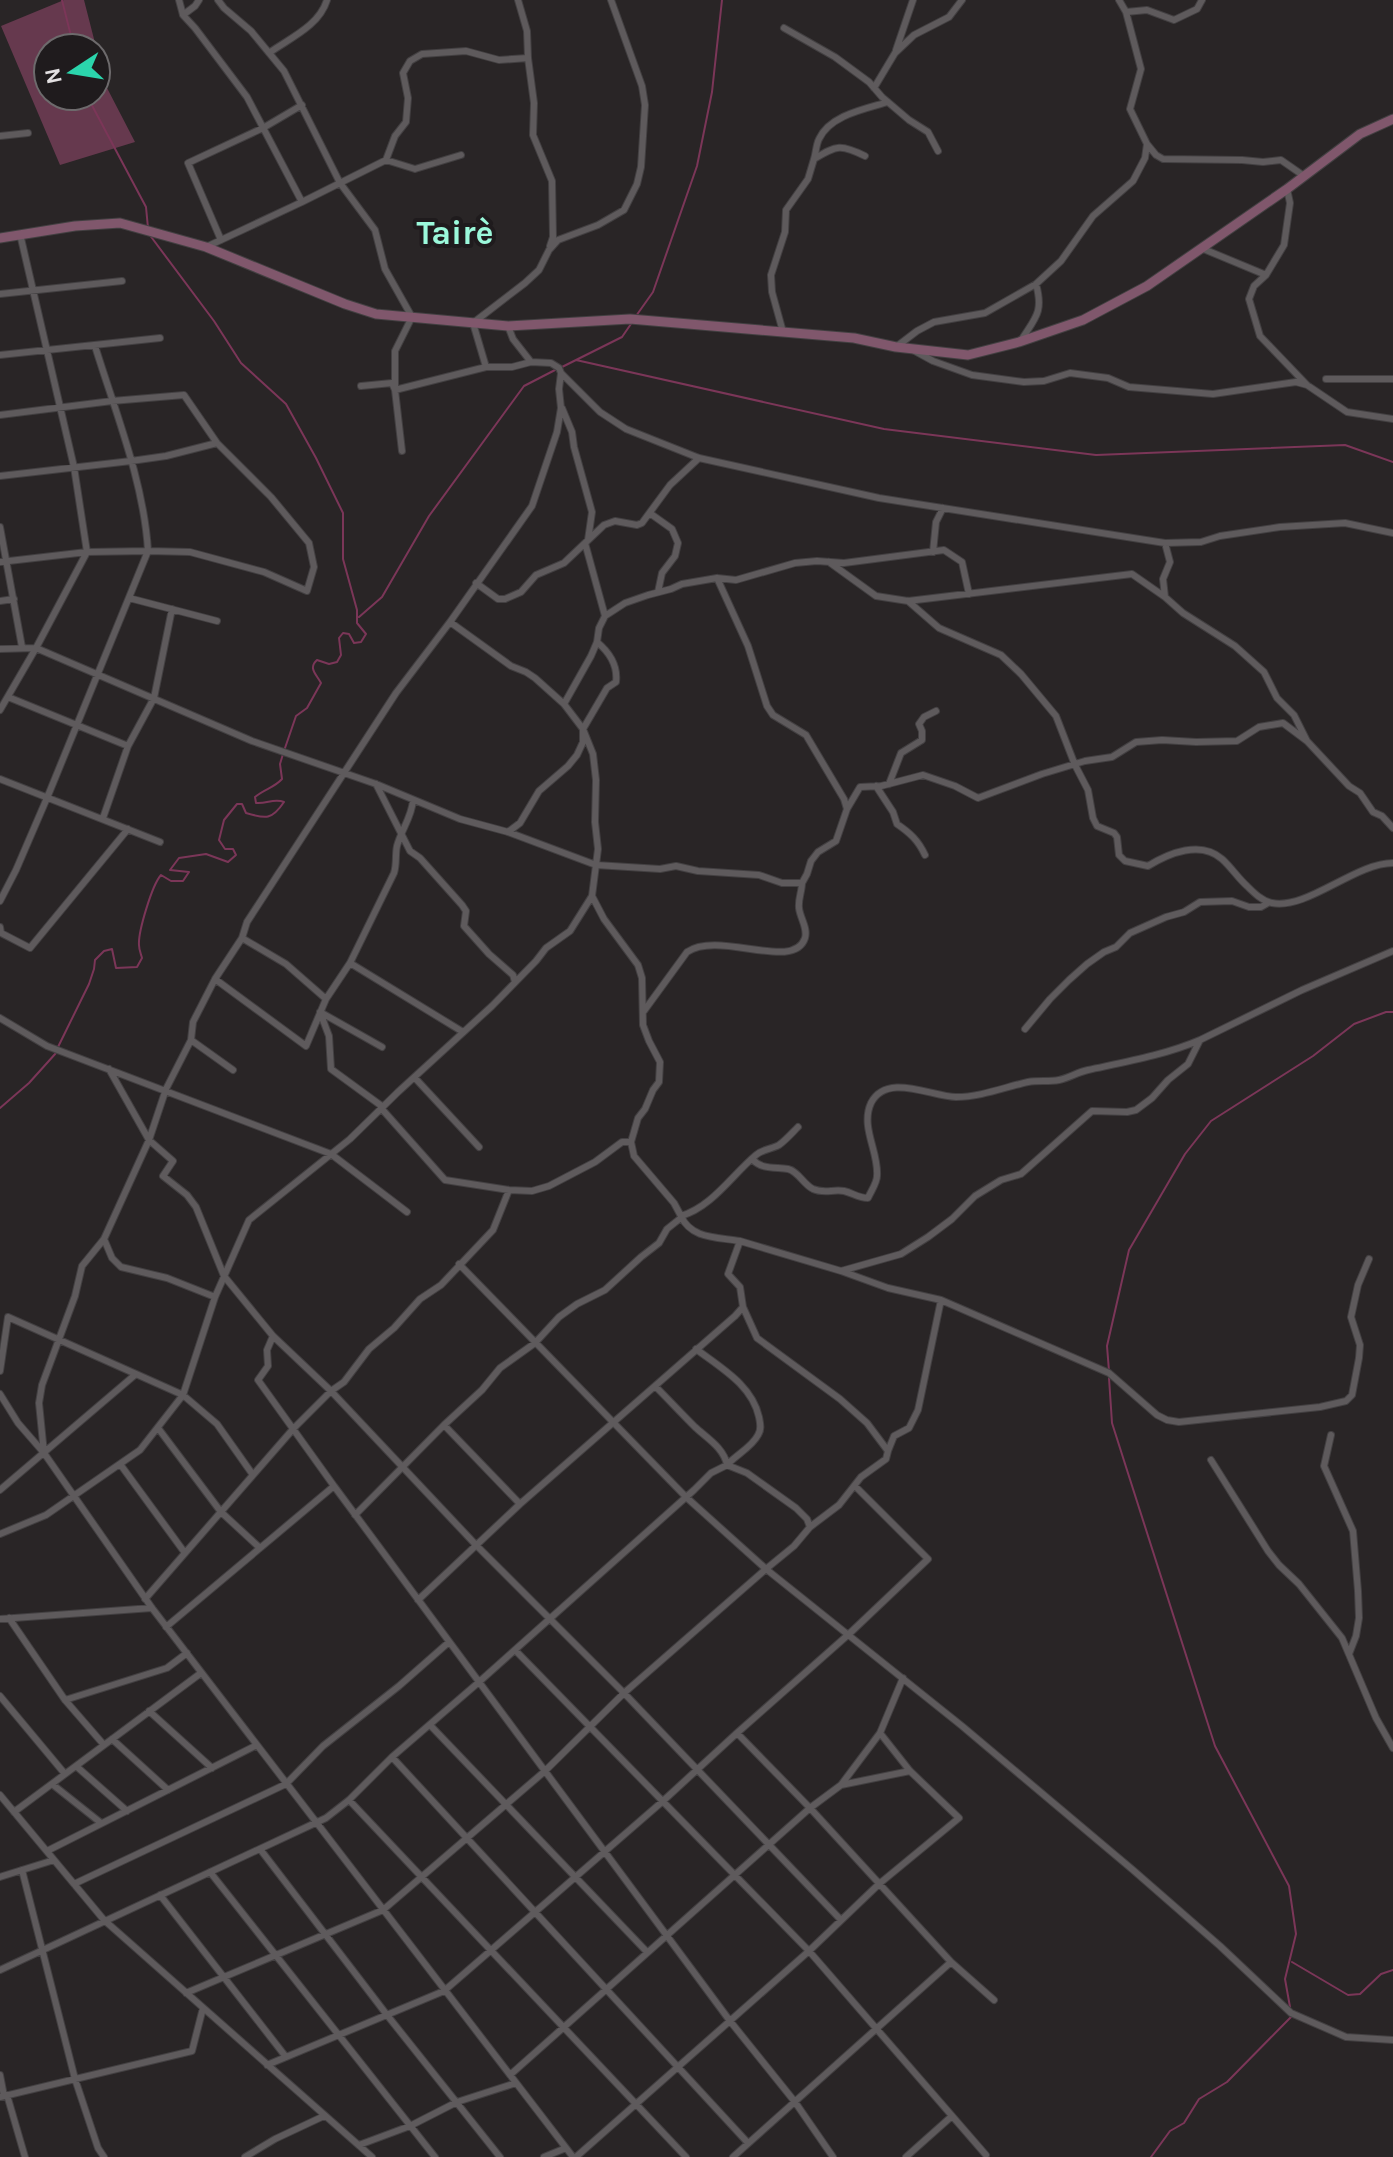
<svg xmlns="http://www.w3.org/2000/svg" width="1393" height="2157" font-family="Karla,sans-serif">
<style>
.green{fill:#66394e;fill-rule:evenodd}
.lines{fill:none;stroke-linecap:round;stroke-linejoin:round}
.stream{stroke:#7b3658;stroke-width:2}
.street-casing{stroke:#434042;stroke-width:8}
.secondary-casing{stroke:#434042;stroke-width:11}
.street{stroke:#5e5a5c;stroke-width:6}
.secondary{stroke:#80576c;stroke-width:9}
.labels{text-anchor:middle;stroke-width:8;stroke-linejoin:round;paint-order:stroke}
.quarter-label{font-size:34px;font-weight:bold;fill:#9bf9db;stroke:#1f1b1d}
</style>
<rect width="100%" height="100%" fill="#292526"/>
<path class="green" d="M64,0H84L106,86L135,142L60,165L1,26ZM48,48H96V96H48Z"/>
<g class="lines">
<path class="stream" d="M62,0L74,48
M87,96L146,207L148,228
M149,234L214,321L241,363L286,404L316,458L343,513V559L357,610V623L366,634L361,642L354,643L349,634L343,633L339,638L341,655L337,662L329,664L317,660C308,668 316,674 321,683L307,708L296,716L285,748
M636,316L653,292L697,166L712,92L722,0
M576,360L884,429L1096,455L1345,445L1393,462
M562,367L622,337L633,321
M359,617L382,597L429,516L524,386L557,369
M58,1047L89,984L94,969L95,960L104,951L112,949L116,968L137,967L142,958C141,954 139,950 139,945C138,932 152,885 161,875L171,881H183L189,872L170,870L179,858L206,854L228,862L236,855L233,849H225L219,840L224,820L237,804H242L246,813C266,819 272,820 284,802C274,798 267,804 256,803L255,797C264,789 274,788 282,779L280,764L283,754
M0,1108L29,1083L56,1053
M1109,1371L1107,1346L1129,1250L1185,1154L1211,1121L1313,1056L1354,1024L1386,1012H1393
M1109,1378L1112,1423L1215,1746L1289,1886L1296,1934L1285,1979L1290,2007
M1292,1962L1348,1995L1360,1994L1381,1974L1393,1970
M1151,2157L1170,2131L1184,2123L1199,2099L1227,2082L1291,2017"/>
<defs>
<path id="street" d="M179,0L183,15L195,28L247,97L302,202
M218,0L224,8L251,31L284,71L340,183L375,230L385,269L412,317L395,351V390L402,451
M518,0L527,31L528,58L534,103L533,135L552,181L553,237L550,246
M1126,12L1147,10L1174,20L1197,9L1202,0
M183,15L195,6L199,0
M784,28L835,57L869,82L882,97L909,120L928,132L938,151
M896,50L913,0
M269,53C290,38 319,26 327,0
M874,88L895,53L914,35L949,17L962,0
M0,136L28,133
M1147,144L1156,155L1163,159L1242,160L1263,162L1281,160L1304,176
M865,156C841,144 837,145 814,159C816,153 816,145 819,139C830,115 865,109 888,102
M386,160L415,169L461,155
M1287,189L1290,203L1284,245L1266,275L1254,286L1249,299L1260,336L1307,385L1347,412L1393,419
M221,240L188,163L263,128L302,105
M206,247L302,202L386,160L395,136L406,122L408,98L403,73L410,61L422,54L466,51L499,60L528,58
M1201,248L1266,275
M0,294L122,281
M783,332L772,292L771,275L785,232L786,210L808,179L814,159
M1020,342C1035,318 1044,313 1036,284
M896,347L917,331L934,322L985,313L1036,284L1061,261L1093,216L1133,181L1145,158L1147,144L1130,109L1141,69L1126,12L1119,0
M913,350L933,361L972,375L1024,382L1044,381L1070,373L1108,378L1129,387L1213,394L1296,382L1307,385
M0,355L160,338
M486,367L473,323L525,283L539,270L549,250L558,240L598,225L624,210L637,184L641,167L645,105L642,86L611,0
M561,373L600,412L626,429L699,458L879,498L1165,543L1201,542L1220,536L1280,527L1345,523L1393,533
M1326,379H1393
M361,386L392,383L395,390L486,367H512L531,362
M562,408L572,432L574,447L592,512L588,540
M0,415L112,401L184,395L217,443L271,497L309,543L314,567L307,591L264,572L190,552L148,551L87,552L0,562
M0,476L131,461L166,456L217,443
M651,514L672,529L678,543L675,556L662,573L658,592
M0,527L22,647
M585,543L605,616
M1165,543L1170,562L1163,579L1165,597L1183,613L1235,646L1264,672L1277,698L1294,715L1307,741L1349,786L1360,793L1373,812L1382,816L1393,828
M933,552L936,522L943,508
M829,562L876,596L908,601L1132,574L1165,597
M717,578L748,646L767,706L773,715L806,735L844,799L847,809
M476,583L498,599H505L521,592L536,575L564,563L604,525L615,521L637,525L642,523L670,485L699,458
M129,598L217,621
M0,601L14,599
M908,601L939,628L1001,655L1021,674L1056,716L1075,765L1088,790L1093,818L1097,826L1114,833L1117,837L1119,855L1125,861L1148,866C1169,853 1201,840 1222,859C1231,867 1238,878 1247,886C1254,893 1262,901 1272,903C1307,910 1355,863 1393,863
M450,622L532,506L557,432L561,408L559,389L561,373L559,368L551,363L531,362L513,339L508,326
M0,649L36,648L252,741L376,784L460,819L508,832L596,865L660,869L676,866L698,871L759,875L782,883H802L807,874L811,861L818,852L836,841L847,809L860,787L881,786L923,775L955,786L978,798L1042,774L1085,761L1112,757L1136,742L1162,740L1196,742L1237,741L1259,727L1283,723L1307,741
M8,697L128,746
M564,704L591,656L597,642L599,628L605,616L625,603L648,595L671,589L682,584L717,578L736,580L795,563L817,561L844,563L944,550L962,562L969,594
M0,710L36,648L87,552L74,467L20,234
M0,779L160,842
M376,784L410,851L420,858L462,905L466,911L464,926L489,954L513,975L515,982
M889,784L901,753L922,740V731L919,724L924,717L936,711
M876,786L893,812L897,824C910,833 918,840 925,855
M103,818L128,746L154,698L172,609
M508,832L520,823L539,791L568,766L577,755L583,742V729L607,688L616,682C618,665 609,652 597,642
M592,896L604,919L638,965L642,978L643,1025L649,1041L660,1062L659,1082L653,1090L645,1109L638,1118L631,1142L634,1156L674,1203L681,1216
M0,901L16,870L47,798L148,551C144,482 115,411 95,346
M0,927L1,933L30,948L128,829
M242,938L286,964L326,999
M350,963L463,1032
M215,979L306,1046L326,999L350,963L394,873C397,864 395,855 397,846C401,830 412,817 413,800
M644,1011L687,952C719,930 794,972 805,938C808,928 800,918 799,908C798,899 802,891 802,883
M320,1012L329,1036L331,1069L383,1107
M320,1012L382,1047
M0,1018L47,1046L331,1154L407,1212
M1025,1029L1050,999L1069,980L1087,964L1104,952L1116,947L1130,933L1166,917L1184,912L1200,902L1232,901L1249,907H1261L1268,903
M191,1040L233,1070
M109,1069L149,1140L173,1161L163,1176L187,1195L196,1207L224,1276L273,1336L267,1350L268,1366L258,1380L334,1486L166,1627
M415,1078L479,1147
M381,1108L445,1180L509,1190L532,1191L549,1186L595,1162L622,1142H631
M752,1159C762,1170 775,1167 788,1169C798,1171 803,1184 813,1189C824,1194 833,1189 844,1191C853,1193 858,1198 868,1198C871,1191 877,1183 877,1176C879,1152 860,1127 871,1103C887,1072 932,1097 956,1097C981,1097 1005,1087 1028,1082C1038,1080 1049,1082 1059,1080C1069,1078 1078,1072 1088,1070C1125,1062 1165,1055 1200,1040
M104,1239L112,1258L121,1267L167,1278L215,1297
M740,1241L841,1271L888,1288L941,1300L1109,1373L1157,1415L1167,1420L1179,1422L1320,1407L1346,1401L1352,1395L1359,1358L1360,1345L1351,1317L1358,1285L1369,1259
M459,1264L686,1497L766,1569L962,1726L1133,1870L1220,1946L1291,2013L1346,2037L1393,2040
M841,1271L901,1254L928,1237L952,1219L975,1196L1001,1180L1021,1174L1092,1111L1127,1112L1136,1110L1152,1098L1168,1080L1188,1064L1200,1040L1302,990L1393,951
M743,1307L740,1287L728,1274L740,1241C717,1237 691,1239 681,1216C712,1207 732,1175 756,1155C763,1149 772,1149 779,1145C786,1140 792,1133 798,1127
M273,1336L331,1391L344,1382L369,1349L394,1328L420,1299L441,1285L493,1230L509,1190
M0,1371L8,1317L136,1374
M655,1386C668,1399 681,1413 695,1427C707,1438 724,1448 727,1465C736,1455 752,1447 758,1435C762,1429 760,1423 759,1417C752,1385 721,1368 696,1349
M0,1394L18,1423L44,1453L152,1608L573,2157
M444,1425L482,1390L500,1368L535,1343L559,1317L577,1304L605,1290L641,1257L659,1243L667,1229L682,1217
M158,1428L221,1512L260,1548
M1331,1435L1324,1466L1353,1531L1358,1591L1359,1618L1356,1636L1349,1654
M888,1451L894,1436L909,1428L918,1410L941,1300
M1211,1460L1268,1551L1279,1565L1299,1584L1342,1638L1376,1718L1393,1748
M120,1464L185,1553
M334,1486L730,2021L795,2102L833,2157
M0,1490L136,1374L183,1395L217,1424L253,1475
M355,1515L444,1425L520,1504
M0,1534L46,1515L140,1450L183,1395L215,1297L249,1220L350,1139L398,1092L492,1006L536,961L546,948L570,931L592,896L598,849L595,822L596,780L593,754L583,729L564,704L535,678L526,672L511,666L450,622L396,693L247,922L242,938L215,979L193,1022L191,1040L166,1089L149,1140L104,1239L82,1266L75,1296L42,1385L39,1403L44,1453
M145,1599L294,1428L331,1391L476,1545L624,1693L841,1920
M9,1618L65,1700L104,1745
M0,1619L152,1608
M515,1650L809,1951L986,2155
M0,1696L65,1774
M65,1700L167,1668L187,1653
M149,1711L212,1768
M430,1725L647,1952
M737,1733L810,1808L951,1962L994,2000
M112,1739L168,1790
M392,1757L748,2143
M76,1766L127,1811
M52,1784L101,1823
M841,1785L880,1733L903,1678
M0,1795L104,1920L372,2157
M349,1800L686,2157
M14,1812L201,1673
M260,1849L387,2015L500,2157
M47,1851L257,1745
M22,1870L75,2079L98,2148L104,2157
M210,1872L435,2157
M0,1877L54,1860
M74,1884L286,1784L323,1746L399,1686L449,1642
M160,1895L286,2057
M0,1970L326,1818L349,1800L392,1757L479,1682L694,1490L711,1473L727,1465L747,1473L796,1508L807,1519L810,1527
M186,1993L383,1910L545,1771L624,1693L766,1569L794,1546L810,1527L839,1505L861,1477L886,1459L888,1451L867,1423L840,1399L757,1338L743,1307L735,1316L520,1504L418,1600
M267,2065L444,1991L663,1801L737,1733L849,1634L928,1559L855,1486
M0,2075L4,2096
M510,2075L810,1808L841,1785L910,1771
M7,2095L25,2157
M0,2097L192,2051L203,2008
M359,2145L410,2126L457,2102L516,2083
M245,2157L275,2139L324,2116
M544,2157L566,2148
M576,2157L809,1951L879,1884L959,1818L910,1771L880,1733
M733,2157L951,1962
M906,2157L952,2116"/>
<path id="secondary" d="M0,238L75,226L120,223L206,247L345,304L376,314L508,326L630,319L854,338L896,347L968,355L1019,342L1083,320L1147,286L1287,189L1360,134L1393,119"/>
</defs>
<use href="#street" class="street-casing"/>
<use href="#secondary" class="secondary-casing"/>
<use href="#street" class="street"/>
<use href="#secondary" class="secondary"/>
</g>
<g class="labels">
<g class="quarter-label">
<text x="455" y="244">Tairè</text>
</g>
</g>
<g transform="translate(72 72) rotate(258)"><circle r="38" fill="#1f1b1d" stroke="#6d6a6c" stroke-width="2"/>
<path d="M0-6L14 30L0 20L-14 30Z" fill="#2bd5ac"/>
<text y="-12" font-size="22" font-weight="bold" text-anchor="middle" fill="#e3e0e2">N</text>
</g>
</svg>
